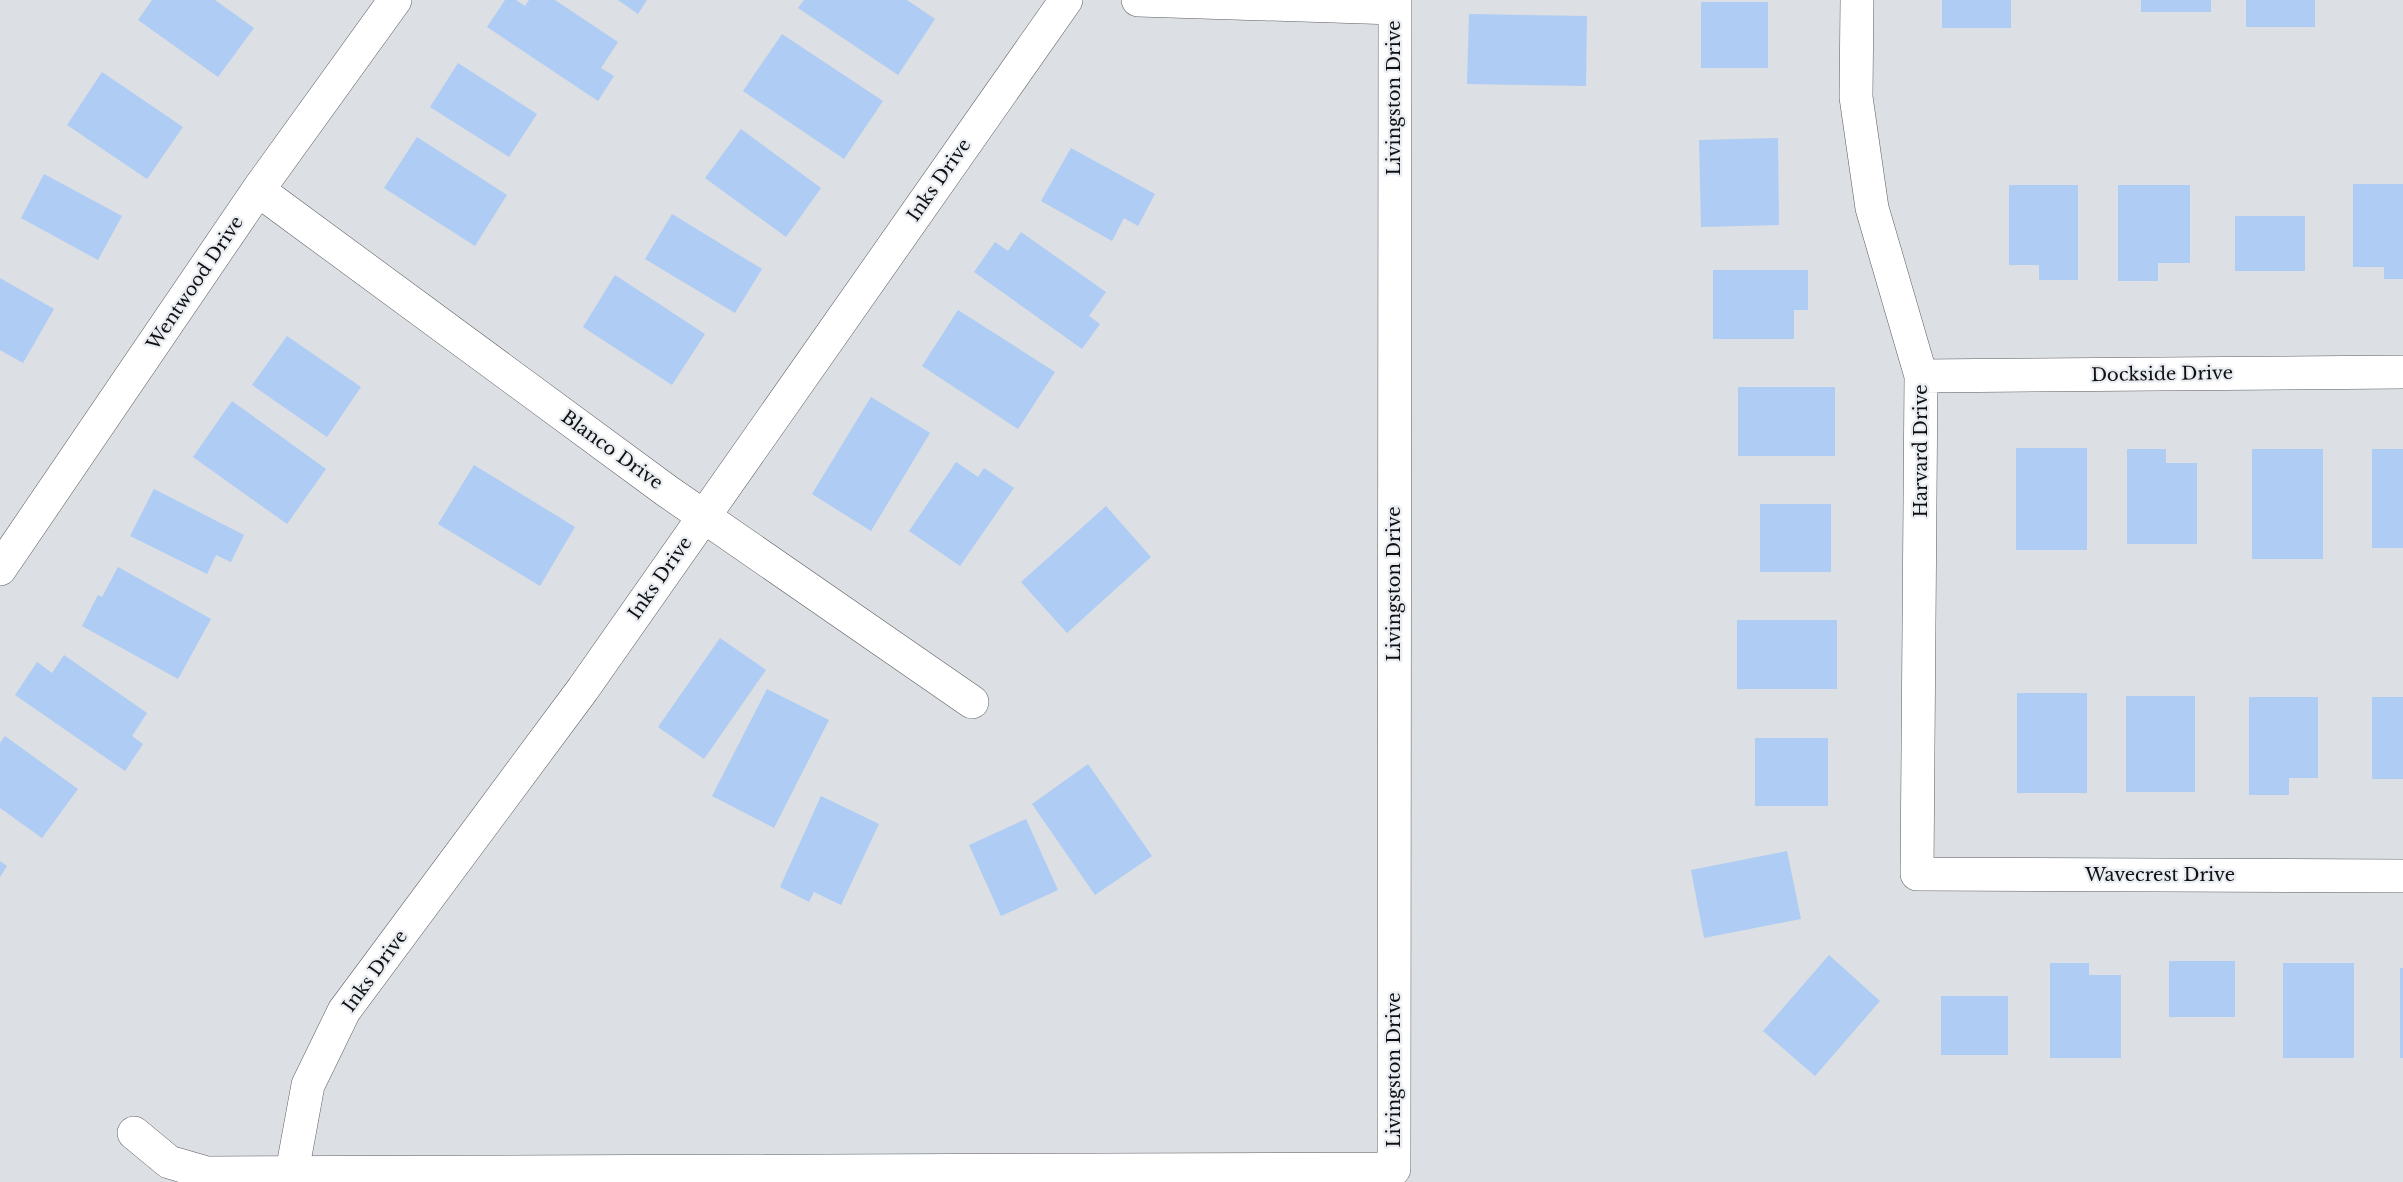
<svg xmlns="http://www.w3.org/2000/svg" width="2403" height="1182" font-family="'Libre Baskerville',serif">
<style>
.building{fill:#aeccf4}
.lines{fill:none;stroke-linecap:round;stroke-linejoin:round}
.minor-casing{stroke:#5b5d61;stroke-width:34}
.minor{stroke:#fff;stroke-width:33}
.labels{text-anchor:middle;stroke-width:4.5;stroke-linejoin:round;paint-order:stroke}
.street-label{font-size:18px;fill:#0f1012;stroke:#e9ecf0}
</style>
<rect width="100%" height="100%" fill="#dcdfe3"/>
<path class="building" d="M152,0H215L254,28L218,77L138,20Z
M505,0H516L525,6L529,0H555L618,42L601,68L614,76L598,101L487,27Z
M618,0H647L638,14Z
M804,0H907L935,19L898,75L798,8Z
M1942,0H2011V28H1942Z
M2141,0H2211V12H2141Z
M2246,0H2315V27H2246Z
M1701,2H1768V68H1701Z
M1469,14L1587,16L1586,86L1467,84Z
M782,34L883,101L844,159L743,91Z
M458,63L537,114L509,157L430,107Z
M102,72L183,127L147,179L67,125Z
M741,129L821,188L786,237L705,178Z
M417,137L507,195L475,246L384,188Z
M1778,138L1779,225L1701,227L1699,140Z
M1071,148L1155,194L1138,226L1124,218L1112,241L1041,201Z
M44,174L122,216L98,260L21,218Z
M2353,184H2403V279H2384V267H2353Z
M2009,185H2078V280H2039V265H2009Z
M2118,185H2190V263H2158V281H2118Z
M672,214L762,269L735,313L645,259Z
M2235,216H2305V271H2235Z
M1021,232L1106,292L1089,316L1100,324L1082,349L974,272L995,242L1008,251Z
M1713,270H1808V310H1794V339H1713Z
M615,275L705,334L672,385L583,327Z
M0,278L54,309L23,363L0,350Z
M958,310L1055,372L1018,429L922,366Z
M287,336L361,387L327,437L252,385Z
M1738,387H1835V456H1738Z
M871,397L930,433L871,531L812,494Z
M232,401L326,469L287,524L193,457Z
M2016,448H2087V550H2016Z
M2127,449H2166V463H2197V544H2127Z
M2252,449H2323V559H2252Z
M2372,449H2403V548H2372Z
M956,462L978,477L984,468L1014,488L960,566L909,531Z
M474,465L575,527L540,586L438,524Z
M154,489L244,535L231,562L216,555L207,574L130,536Z
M1760,504H1831V572H1760Z
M1106,506L1151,557L1067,633L1021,582Z
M118,567L211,619L178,679L82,626L98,595L102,597Z
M1737,620H1837V689H1737Z
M720,638L766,670L704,759L658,727Z
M64,655L147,713L132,736L143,744L125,771L15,695L37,662L52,673Z
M767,689L829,720L774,828L712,796Z
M2017,693H2087V793H2017Z
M2126,696H2195V792H2126Z
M2249,697H2318V778H2289V795H2249Z
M2372,697H2403V779H2372Z
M5,736L78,789L42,838L0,808V743Z
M1755,738H1828V806H1755Z
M1088,764L1152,856L1095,895L1032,804Z
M821,796L879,824L841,905L814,892L809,902L780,887Z
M1026,819L1058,890L1001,916L969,845Z
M1787,851L1801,919L1704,938L1691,870Z
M0,861L7,866L0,877Z
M1829,955L1880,1001L1815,1076L1763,1031Z
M2169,961H2235V1017H2169Z
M2050,963H2089V975H2121V1058H2050Z
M2283,963H2354V1058H2283Z
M2400,968H2403V1058H2400Z
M1941,996H2008V1055H1941Z"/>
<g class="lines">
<defs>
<path id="minor" d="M1138,0L1395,8
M1857,0L1856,97L1872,208L1921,376L1917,874L2403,876
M258,190L667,491L972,702
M1921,376L2403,372
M0,569L258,190L395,0
M134,1133L169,1162L207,1173L1394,1169L1395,0
M292,1172L308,1085L344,1011L583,689L1066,0"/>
</defs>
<use href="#minor" class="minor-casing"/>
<use href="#minor" class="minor"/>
</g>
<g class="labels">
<g class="street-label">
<text transform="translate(1394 98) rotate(-90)" y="6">Livingston Drive</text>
<text transform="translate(939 180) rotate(-55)" y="6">Inks Drive</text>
<text transform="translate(195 283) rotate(-56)" y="6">Wentwood Drive</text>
<text transform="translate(2162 374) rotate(-1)" y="6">Dockside Drive</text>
<text transform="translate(612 450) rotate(36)" y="6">Blanco Drive</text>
<text transform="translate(1921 451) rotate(-90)" y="6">Harvard Drive</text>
<text transform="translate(660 578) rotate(-55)" y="6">Inks Drive</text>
<text transform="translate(1394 584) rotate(-90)" y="6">Livingston Drive</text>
<text x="2160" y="881">Wavecrest Drive</text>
<text transform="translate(375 971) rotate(-54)" y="6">Inks Drive</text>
<text transform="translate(1394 1070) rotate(-90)" y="6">Livingston Drive</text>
</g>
</g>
</svg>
